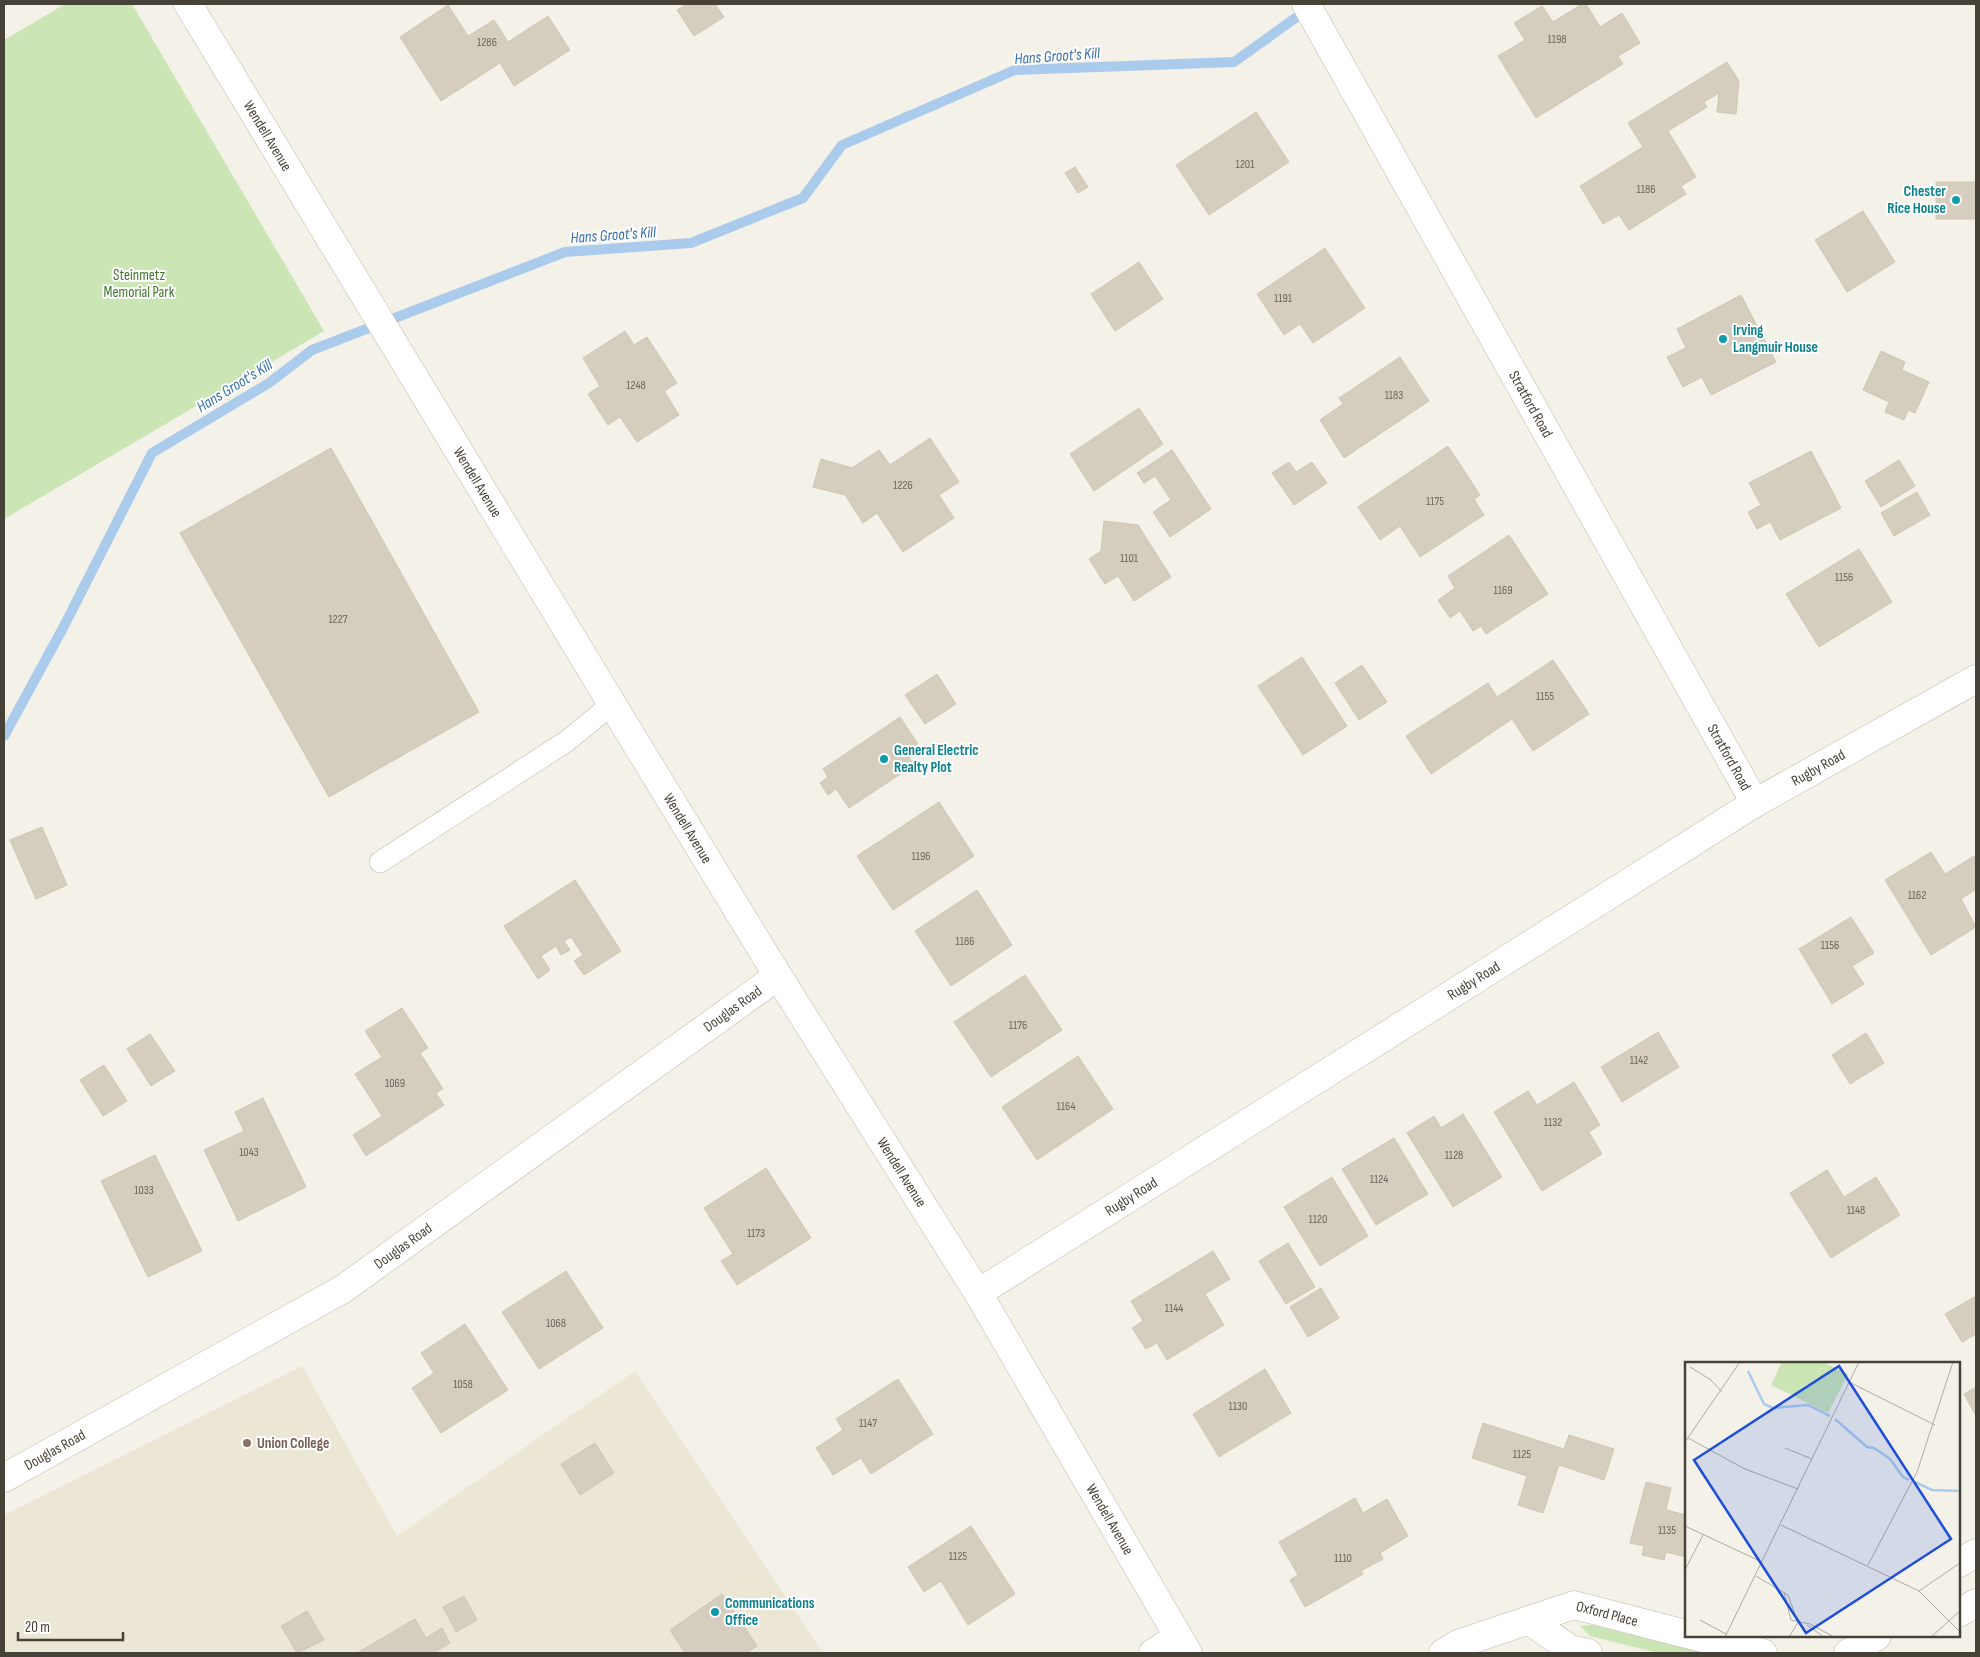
<svg xmlns="http://www.w3.org/2000/svg" width="1980" height="1657" font-family="'Sofia Sans Condensed',sans-serif">
<style>
.education{fill:#ece7d4}
.green{fill:#cbe5b5}
.lines{fill:none;stroke-linecap:round;stroke-linejoin:round}
.stream{stroke:#aacbec;stroke-width:10}
.building{fill:#d5cebf;stroke:#cfc6b3}
.service-casing{stroke:#bfbaac;stroke-width:22}
.minor-casing{stroke:#bfbaac;stroke-width:29}
.service{stroke:#fff;stroke-width:21}
.minor{stroke:#fff;stroke-width:28}
.culture-dot{fill:#0f9aa8;stroke:#fff;stroke-width:2}
.education-dot{fill:#8d6e63;stroke:#fff;stroke-width:2}
.labels{text-anchor:middle;stroke-width:4;stroke-linejoin:round;paint-order:stroke}
.number-label{font-size:12px;fill:#6a655a}
.street-label{font-size:15px;fill:#474238;stroke:#fff}
.culture-label{font-size:15px;font-weight:bold;fill:#0d838f;stroke:#fff;text-anchor:start}
.park-label{font-size:15px;fill:#43762e;stroke:#fff}
.education-label{font-size:15px;font-weight:bold;fill:#785e54;stroke:#fff;text-anchor:start}
.water-label{font-size:16px;font-style:italic;fill:#3771ad;stroke:#fff}
.inset-river{fill:none;stroke:#aacbec;stroke-width:2.5}
.inset-road{fill:none;stroke:#afaba2;stroke-width:1}
.view{fill:#1d4ed8;fill-opacity:0.15;stroke:#1d4ed8;stroke-width:2.5}
.inset-edge{fill:none;stroke:#474238;stroke-width:2.5}
</style>
<rect width="100%" height="100%" fill="#f4f1e9"/>
<path class="education" d="M302,1366L397,1536L635,1371L823,1653H4V1515Z"/>
<path class="green" d="M65,4H132L324,331L4,519V40Z
M1592,1625L1706,1653H1658L1590,1636L1580,1626Z"/>
<g class="lines">
<path class="stream" d="M4,736L63,628L152,453L269,383L312,350L565,252L691,243L803,198L842,145L1015,70L1234,62L1308,9"/>
</g>
<path class="building" d="M687,4H715L724,17L694,36L677,10Z
M1582,4H1586L1600,27L1622,13L1640,43L1618,56L1623,64L1536,118L1498,56L1525,40L1514,23L1542,6L1553,22Z
M448,5L468,36L494,20L508,42L548,16L570,50L514,86L500,63L441,101L400,37Z
M1727,62L1739,81L1736,114L1717,112L1719,93L1704,102L1707,107L1668,131L1696,177L1681,186L1686,194L1629,230L1619,215L1603,224L1580,186L1643,147L1628,123Z
M1256,112L1289,162L1209,215L1176,165Z
M1075,167L1088,187L1078,193L1065,173Z
M1936,182H1976V219H1936Z
M1863,211L1895,262L1847,292L1815,240Z
M1325,248L1365,308L1313,343L1300,324L1284,335L1257,294Z
M1139,262L1163,299L1115,331L1091,294Z
M1741,295L1776,362L1711,395L1702,377L1683,387L1667,357L1686,348L1677,329Z
M625,331L634,345L647,337L677,383L664,391L679,415L637,442L620,417L608,425L588,394L600,386L583,358Z
M1881,351L1905,362L1902,370L1929,382L1915,413L1908,410L1904,420L1885,412L1889,402L1863,390Z
M1400,357L1429,401L1344,458L1320,420L1343,404L1339,398Z
M1139,408L1163,444L1094,491L1070,454Z
M930,438L959,482L939,495L954,518L903,552L877,513L863,523L845,495L813,487L821,459L852,468L879,450L890,465Z
M1448,446L1480,495L1474,499L1484,515L1420,557L1400,526L1380,540L1358,507Z
M331,448L479,712L329,797L180,533Z
M1172,450L1211,509L1170,537L1153,512L1171,500L1155,476L1144,483L1137,473Z
M1811,451L1841,508L1780,540L1770,522L1757,529L1748,512L1761,505L1749,483Z
M1899,460L1915,486L1881,507L1865,481Z
M1289,462L1296,472L1312,462L1327,483L1294,505L1272,473Z
M1917,492L1930,515L1894,536L1881,513Z
M1104,521L1138,525L1171,577L1134,601L1118,576L1105,584L1089,559L1101,551Z
M1509,535L1548,594L1486,634L1481,626L1473,631L1460,611L1450,618L1438,600L1455,588L1448,576Z
M1859,549L1892,602L1819,647L1786,594Z
M1302,657L1347,726L1303,755L1258,686Z
M1553,660L1589,714L1533,751L1512,719L1431,774L1406,736L1488,683L1497,697Z
M1362,665L1387,702L1359,720L1335,683Z
M937,674L956,704L925,724L905,695Z
M900,717L918,744L905,752L914,765L849,808L836,789L828,795L820,783L828,777L823,769Z
M939,802L974,856L893,910L857,856Z
M42,827L67,885L36,899L10,840Z
M1931,852L1945,874L1974,856L1976,860V889L1961,899L1976,927L1931,955L1885,880Z
M575,880L621,951L584,975L574,961L583,955L571,937L564,941L570,950L561,955L556,946L541,956L550,970L538,979L504,926Z
M977,890L1012,945L951,986L915,931Z
M1851,917L1874,953L1852,966L1864,984L1832,1004L1799,949Z
M1025,975L1062,1030L991,1077L954,1022Z
M402,1008L428,1048L420,1053L443,1089L436,1093L444,1105L366,1156L353,1135L382,1116L355,1074L382,1057L365,1031Z
M1658,1032L1679,1067L1622,1102L1601,1067Z
M1866,1033L1884,1063L1850,1084L1832,1055Z
M150,1034L175,1071L151,1086L127,1049Z
M1078,1056L1113,1109L1037,1160L1002,1107Z
M104,1065L127,1101L103,1116L80,1080Z
M1574,1082L1600,1125L1589,1132L1602,1154L1542,1191L1494,1112L1528,1091L1537,1105Z
M263,1098L306,1187L238,1221L204,1150L244,1131L235,1112Z
M1463,1114L1502,1177L1453,1207L1407,1133L1434,1116L1441,1128Z
M1394,1138L1428,1194L1376,1225L1342,1169Z
M155,1155L202,1251L148,1277L101,1181Z
M766,1168L811,1238L737,1285L721,1261L733,1254L704,1208Z
M1827,1170L1844,1197L1876,1177L1900,1215L1831,1258L1790,1193Z
M1332,1177L1368,1236L1320,1266L1284,1207Z
M1288,1243L1315,1287L1286,1304L1259,1261Z
M1213,1251L1230,1279L1205,1294L1224,1325L1167,1360L1157,1343L1146,1349L1132,1328L1143,1321L1131,1301Z
M566,1271L603,1328L539,1369L502,1312Z
M1321,1288L1339,1318L1308,1337L1290,1307Z
M1976,1296V1334L1962,1342L1945,1314Z
M465,1324L508,1390L441,1433L412,1388L434,1373L421,1353Z
M1265,1369L1291,1413L1219,1457L1193,1414Z
M898,1379L933,1434L871,1474L861,1458L833,1475L816,1448L843,1430L836,1419Z
M1976,1387V1416L1964,1394Z
M1483,1423L1564,1449L1569,1435L1614,1449L1604,1480L1559,1465L1543,1513L1518,1505L1527,1476L1472,1458Z
M595,1443L614,1473L580,1495L561,1464Z
M1646,1482L1671,1488L1666,1510L1686,1515V1557L1666,1552L1664,1560L1642,1555L1644,1546L1630,1543Z
M1355,1498L1363,1513L1387,1499L1408,1536L1380,1553L1383,1559L1361,1571L1363,1574L1305,1607L1290,1580L1298,1575L1279,1542Z
M971,1526L1015,1594L968,1625L941,1581L924,1592L908,1567Z
M722,1594L757,1646L746,1653H685L670,1630Z
M464,1596L477,1620L456,1632L443,1607Z
M307,1611L324,1640L297,1653L281,1626Z
M415,1619L426,1638L442,1628L450,1643L433,1653H357Z"/>
<g class="lines">
<defs>
<path id="service" d="M380,862L567,741L612,704"/>
<g id="minor">
<path id="s1" d="M188,4L612,704L778,976L978,1293L1188,1653"/>
<path id="s2" d="M1306,4L1755,803"/>
<path id="s3" d="M978,1293L1755,803L1976,679"/>
<path id="s4" d="M4,1478L343,1289L778,976"/>
<path d="M1959,1563L1976,1553"/>
<path d="M1959,1613L1976,1603"/>
<path d="M1530,1621L1570,1649L1588,1653"/>
<path d="M1694,1636L1763,1653"/>
<path d="M1153,1653L1178,1637"/>
<path id="s5" d="M1443,1653L1458,1644L1574,1605L1686,1634"/>
<path d="M1848,1653L1877,1636"/>
</g>
</defs>
<use href="#service" class="service-casing"/>
<use href="#minor" class="minor-casing"/>
<use href="#service" class="service"/>
<use href="#minor" class="minor"/>
</g>
<g class="culture-dot">
<circle cx="1956" cy="200" r="5"/>
<circle cx="1723" cy="339" r="5"/>
<circle cx="884" cy="759" r="5"/>
<circle cx="715" cy="1612" r="5"/>
</g>
<circle class="education-dot" cx="247" cy="1443" r="5"/>
<g class="labels">
<g class="number-label">
<text x="1557" y="43">1198</text>
<text x="487" y="46">1286</text>
<text x="1245" y="168">1201</text>
<text x="1646" y="193">1186</text>
<text x="1283" y="302">1191</text>
<text x="636" y="389">1248</text>
<text x="1394" y="399">1183</text>
<text x="903" y="489">1226</text>
<text x="1435" y="505">1175</text>
<text x="1129" y="562">1101</text>
<text x="1844" y="581">1156</text>
<text x="1503" y="594">1169</text>
<text x="338" y="623">1227</text>
<text x="1545" y="700">1155</text>
<text x="921" y="860">1196</text>
<text x="1917" y="899">1162</text>
<text x="965" y="945">1186</text>
<text x="1830" y="949">1156</text>
<text x="1018" y="1029">1176</text>
<text x="1639" y="1064">1142</text>
<text x="395" y="1087">1069</text>
<text x="1066" y="1110">1164</text>
<text x="1553" y="1126">1132</text>
<text x="249" y="1156">1043</text>
<text x="1454" y="1159">1128</text>
<text x="1379" y="1183">1124</text>
<text x="144" y="1194">1033</text>
<text x="1856" y="1214">1148</text>
<text x="1318" y="1223">1120</text>
<text x="756" y="1237">1173</text>
<text x="1174" y="1312">1144</text>
<text x="556" y="1327">1068</text>
<text x="463" y="1388">1058</text>
<text x="1238" y="1410">1130</text>
<text x="868" y="1427">1147</text>
<text x="1522" y="1458">1125</text>
<text x="1667" y="1534">1135</text>
<text x="958" y="1560">1125</text>
<text x="1343" y="1562">1110</text>
</g>
<g class="street-label">
<text dy="5" stroke="none"><textPath href="#s1" startOffset="154">Wendell Avenue</textPath></text>
<text dy="5" stroke="none"><textPath href="#s2" startOffset="459">Stratford Road</textPath></text>
<text dy="5" stroke="none"><textPath href="#s1" startOffset="559">Wendell Avenue</textPath></text>
<text dy="5" stroke="none"><textPath href="#s2" startOffset="864">Stratford Road</textPath></text>
<text dy="5" stroke="none"><textPath href="#s3" startOffset="991">Rugby Road</textPath></text>
<text dy="5" stroke="none"><textPath href="#s1" startOffset="964">Wendell Avenue</textPath></text>
<text dy="5" stroke="none"><textPath href="#s3" startOffset="586">Rugby Road</textPath></text>
<text dy="5" stroke="none"><textPath href="#s4" startOffset="868">Douglas Road</textPath></text>
<text dy="5" stroke="none"><textPath href="#s1" startOffset="1369">Wendell Avenue</textPath></text>
<text dy="5" stroke="none"><textPath href="#s3" startOffset="181">Rugby Road</textPath></text>
<text dy="5" stroke="none"><textPath href="#s4" startOffset="462">Douglas Road</textPath></text>
<text dy="5" stroke="none"><textPath href="#s4" startOffset="58">Douglas Road</textPath></text>
<text dy="5" stroke="none"><textPath href="#s1" startOffset="1774">Wendell Avenue</textPath></text>
<text dy="5" stroke="none"><textPath href="#s5" startOffset="174">Oxford Place</textPath></text>
</g>
<g class="culture-label">
<text x="1946" y="196" text-anchor="end">Chester<tspan x="1946" dy="17">Rice House</tspan></text>
<text x="1733" y="335">Irving<tspan x="1733" dy="17">Langmuir House</tspan></text>
<text x="894" y="755">General Electric<tspan x="894" dy="17">Realty Plot</tspan></text>
<text x="725" y="1608">Communications<tspan x="725" dy="17">Office</tspan></text>
</g>
<g class="park-label">
<text x="139" y="280">Steinmetz<tspan x="139" dy="17">Memorial Park</tspan></text>
</g>
<g class="education-label">
<text x="257" y="1448">Union College</text>
</g>
<g class="water-label">
<text transform="translate(1057 55) rotate(-4)" y="6">Hans Groot's Kill</text>
<text transform="translate(613 234) rotate(-4)" y="6">Hans Groot's Kill</text>
<text transform="translate(234 385) rotate(-32)" y="6">Hans Groot's Kill</text>
</g>
</g>
<g transform="translate(1685 1362)">
<rect width="275" height="275" fill="#f4f1e9"/>
<path d="M97,0H138L163,12L143,51L86,23Z" fill="#cbe5b5"/>
<path class="inset-river" d="M63,9L79,42L88,46L123,43L145,54M150,57L182,85L189,86L205,97L218,115L224,118M230,120L247,128L275,129"/>
<path class="inset-road" d="M5,5L26,18L37,30M164,20L250,63M3,76L60,107L113,127M0,80L55,0M100,86L127,97M96,163L234,229L275,270M0,164L77,200M183,203L232,110L268,0M0,208L18,173M71,214L103,233L112,258M234,229L275,201M99,230L106,258L125,262L149,275M15,258L41,272M122,263L139,275M40,275L174,0M104,275L114,259M246,275L275,249"/>
<path class="view" d="M154,4L266,177L121,271L9,98Z"/>
<rect width="275" height="275" class="inset-edge"/>
</g>
<rect width="1980" height="1657" fill="none" stroke="#474238" stroke-width="10"/>
<path d="M18 1632v8h105v-8" fill="none" stroke="#474238" stroke-width="2.5"/>
<text x="25" y="1632" font-size="15" fill="#474238" stroke="#ffffff" stroke-width="4" paint-order="stroke">20 m</text>
</svg>
